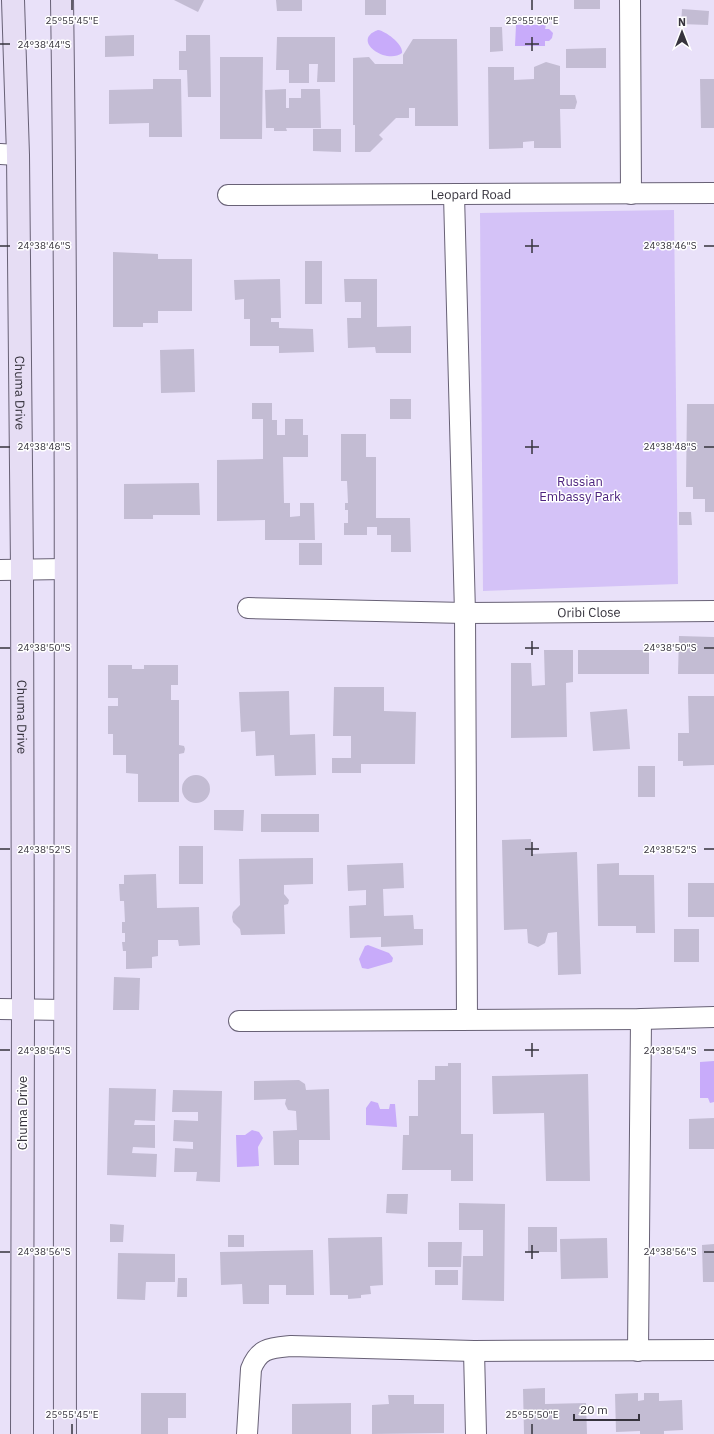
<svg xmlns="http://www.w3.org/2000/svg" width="714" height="1434" font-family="'IBM Plex Sans',sans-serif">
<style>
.green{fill:#d4c2f7}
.water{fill:#c8abfa}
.building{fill:#c3bcd3}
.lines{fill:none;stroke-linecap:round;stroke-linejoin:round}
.minor-casing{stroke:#686176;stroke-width:22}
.secondary-casing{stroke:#686176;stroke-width:24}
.minor{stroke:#fff;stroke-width:20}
.secondary{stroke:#e6ddf4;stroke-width:22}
.ticks{fill:none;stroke:#36333d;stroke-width:1.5}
.labels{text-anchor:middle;stroke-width:3;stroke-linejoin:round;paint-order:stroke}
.street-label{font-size:13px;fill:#36333d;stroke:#fff}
.park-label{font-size:13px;fill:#4e257f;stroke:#fff}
.ticks-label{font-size:10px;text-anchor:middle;fill:#36333d;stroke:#fff;stroke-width:3;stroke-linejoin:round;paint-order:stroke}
</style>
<rect width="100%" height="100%" fill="#e9e1f9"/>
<path class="green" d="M674,210L678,584L483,591L480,213Z"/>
<path class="water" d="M516,25H546L545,29H549L553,33L552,38L549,41H545V46H515Z
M378,30C386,31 404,45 402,53C386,65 350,40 378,30Z
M368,945L389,953L393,958L392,962L368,969L362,968L359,959L365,946Z
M714,1061V1102L710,1103L708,1098H700V1062Z
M371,1101L378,1103L380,1109H389L390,1104H395L397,1127L366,1125V1108Z
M252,1130L259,1132L263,1138L258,1147L259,1166L237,1167L236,1135H245Z"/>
<path class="building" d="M174,0H204L198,12Z
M276,0H302V11H277Z
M365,0H386V15H365Z
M574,0H600V9H574Z
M682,9L709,11L708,25L681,24Z
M490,27H502L503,51L490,52Z
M134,35V56L105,57V36Z
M186,35H210L211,97H188L187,70H179V51H186Z
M277,37H335V82H317L318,64H309V83H289V70H276Z
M413,39H457L458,126H415V108H409V118H396L379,135L383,139L370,152H355V125H353V58L369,57L375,64H403V55Z
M606,48V68H566V49Z
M220,57H263L262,139H220Z
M546,62L560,66V95H575L577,102L575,109H560L561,148H534V141L523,142V148L489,149L488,67H514V80L534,79V67Z
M153,79H181L182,137H149V123L109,124V90L153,89Z
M700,79H714V128H701Z
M286,89V108H289V98H301V89H320L321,128H286L287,131H274V128H266L265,90Z
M313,129H341V152L313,151Z
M113,252L158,254V259H192V311H158V323H143V327H113Z
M305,261H322V304H305Z
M280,279L281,318H271V322H279V328L313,329L314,352L279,353V346H250V319H244V299L235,300L234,280Z
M344,279H377V327L411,326V353H376L375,347L348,348L347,318H361V302H345Z
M194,349L195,392L161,393L160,350Z
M390,399H411V419H390Z
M252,403H272V420H277V435H285V419H303V435H308V457H283L284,503H290V517L300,516V503H314L315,540H265V520L217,521V460L263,459V419H252Z
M687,404H714V512H705V499H693V487H686Z
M341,434H366V457H376V518H410L411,552H391V535H377V527H367V535H344V523H348V510H345V503H348L347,481H341Z
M199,483L200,515H153V519H124V484Z
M679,512H691L692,525H679Z
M299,543H322V565H299Z
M679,636L714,637V674H678Z
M544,650H573V682L566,683L567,737L511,738V663H531L532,686L545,685Z
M578,650H649V674H578Z
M108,665H132V669H144V665H178V685H171V700H179V745L184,746L185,749L184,753L179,754V802H138V774L126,773V755H113V734H108V706H118V698H108Z
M334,687H384V711L416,712L415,764H361V773H332V758H351V736H333Z
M289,691L290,735L315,734L316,775L275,776L274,755L256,756L255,731L241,732L239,692Z
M688,696H714V765L683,766V761H678V733H689Z
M627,709L630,749L593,751L590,712Z
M638,766H655V797H638Z
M182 789a14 14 0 1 1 28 0a14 14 0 1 1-28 0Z
M214,810H244L243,831L214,830Z
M261,814H319V832H261Z
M531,839L532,854L577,852L581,974L558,975L557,932L548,933L545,943L538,947L528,943L527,929L504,930L502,840Z
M179,846H203V884H179Z
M313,858V884L284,885V894L289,900L288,904L284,905L285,934L241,935L240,929L233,922L232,917L233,912L240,905L239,859Z
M403,863L404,888L383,889L384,916L413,915L414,929H423V945L381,947V937L350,938L349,906L366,905V890L348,891L347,865Z
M619,863V875H654L655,933H636V926H598L597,864Z
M156,874L157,908L199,907L200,945L179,946L178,940H158V956L152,957V968L126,969V951H123L122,942H125V933H122V922H125L124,901H120L119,884H124V875Z
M688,883H714V917H688Z
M674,929H699V962H674Z
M114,977L140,978L139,1010H113Z
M448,1063H461V1134H473V1181H451V1170H402L403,1135H409V1116H418V1080H435V1066H448Z
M588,1074L590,1181H546L544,1113L493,1114L492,1076Z
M299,1080L305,1084L306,1090L329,1089L330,1140H299V1165H274L273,1131L297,1130L296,1111L288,1110L285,1104L286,1099L254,1100V1081Z
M109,1088L156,1089L155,1121L135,1120L134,1125H155V1148L133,1147L132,1153L157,1154L156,1177L107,1175Z
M173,1090L222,1091L220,1182L196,1181L197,1172H174L175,1148L193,1149V1142L173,1141L174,1120L198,1121V1112H172Z
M714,1118V1149H689V1119Z
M387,1194H408L407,1214L386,1213Z
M459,1203L505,1204L504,1301L462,1300L463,1256H483V1230H459Z
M110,1224L124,1225L123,1242H110Z
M528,1227H557V1252H528Z
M228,1235H244V1247H228Z
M382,1237L383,1285L370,1286L371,1294L361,1295V1298L348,1299V1295H330L328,1238Z
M607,1238L608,1278L561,1279L560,1239Z
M428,1242H462L461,1267H428Z
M714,1244V1282H703L702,1245Z
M313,1250L314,1295H286V1285H269V1304H243L242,1284L221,1285L220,1252Z
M118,1253L175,1254V1282H146L145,1300L117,1299Z
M435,1270H458V1285H435Z
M178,1278H187V1297H177Z
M545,1388V1404L586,1403L587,1434H524L523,1389Z
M141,1393H186V1418H168V1434H141Z
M638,1393V1401L644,1400V1393H659V1401L682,1400L683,1430L664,1431V1434H640V1431L616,1432L615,1394Z
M388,1395H414V1404H444V1433L372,1434V1405L389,1404Z
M351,1403V1434H292V1404Z"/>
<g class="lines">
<defs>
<g id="minor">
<path d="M630,0L631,194"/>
<path d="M0,154L18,155"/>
<path id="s1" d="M228,195L714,193"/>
<path d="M454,195L465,613L467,1019"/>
<path d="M0,570L65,569"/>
<path id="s2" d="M248,608L465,613L714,611"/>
<path d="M0,1009L65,1010"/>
<path d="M239,1021L641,1019L714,1017"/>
<path d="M474,1351L476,1434"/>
<path d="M638,1351L641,1019"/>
<path d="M247,1434L251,1369C259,1348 270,1348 291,1346L474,1351L714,1350"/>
</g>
<g id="secondary">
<path id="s3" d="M13,0L18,155L22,570L23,1010L22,1434"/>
<path d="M62,0C69,478 64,956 65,1434"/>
</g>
</defs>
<use href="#minor" class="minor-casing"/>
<use href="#secondary" class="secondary-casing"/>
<use href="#minor" class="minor"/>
<use href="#secondary" class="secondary"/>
</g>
<path class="ticks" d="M72,0V10M532,0V10M532,37V51M0,44H10M525,44H539M532,239V253M0,246H10M525,246H539M704,246H714M532,440V454M0,447H10M525,447H539M704,447H714M532,641V655M0,648H10M525,648H539M704,648H714M532,842V856M0,849H10M525,849H539M704,849H714M532,1043V1057M0,1050H10M525,1050H539M704,1050H714M532,1245V1259M0,1252H10M525,1252H539M704,1252H714M72,1424V1434M532,1424V1434"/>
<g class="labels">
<g class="street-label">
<text dy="5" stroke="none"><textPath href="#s1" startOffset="243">Leopard Road</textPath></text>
<text dy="5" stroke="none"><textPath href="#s3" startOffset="393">Chuma Drive</textPath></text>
<text dy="5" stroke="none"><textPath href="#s2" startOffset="341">Oribi Close</textPath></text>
<text dy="5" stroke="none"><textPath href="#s3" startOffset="717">Chuma Drive</textPath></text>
<text transform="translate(22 1113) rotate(-90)" y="5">Chuma Drive</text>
</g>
<g class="park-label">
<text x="580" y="486">Russian<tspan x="580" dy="15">Embassy Park</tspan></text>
</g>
</g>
<g class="ticks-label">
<text x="72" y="24">25°55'45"E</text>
<text x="532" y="24">25°55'50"E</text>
<text x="44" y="48">24°38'44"S</text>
<text x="44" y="249">24°38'46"S</text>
<text x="670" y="249">24°38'46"S</text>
<text x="44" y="450">24°38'48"S</text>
<text x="670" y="450">24°38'48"S</text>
<text x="44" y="651">24°38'50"S</text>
<text x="670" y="651">24°38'50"S</text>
<text x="44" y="853">24°38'52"S</text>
<text x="670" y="853">24°38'52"S</text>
<text x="44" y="1054">24°38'54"S</text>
<text x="670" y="1054">24°38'54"S</text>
<text x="44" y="1255">24°38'56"S</text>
<text x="670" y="1255">24°38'56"S</text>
<text x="72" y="1418">25°55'45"E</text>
<text x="532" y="1418">25°55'50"E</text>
</g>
<g transform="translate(682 32)" stroke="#ffffff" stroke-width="3" paint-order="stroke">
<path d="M0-3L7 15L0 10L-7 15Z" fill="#36333d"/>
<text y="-6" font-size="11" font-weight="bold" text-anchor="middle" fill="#36333d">N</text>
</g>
<path d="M574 1414v6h65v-6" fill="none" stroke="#36333d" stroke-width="2"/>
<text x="580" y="1414" font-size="12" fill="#36333d" stroke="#ffffff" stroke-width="3" paint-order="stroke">20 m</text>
</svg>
